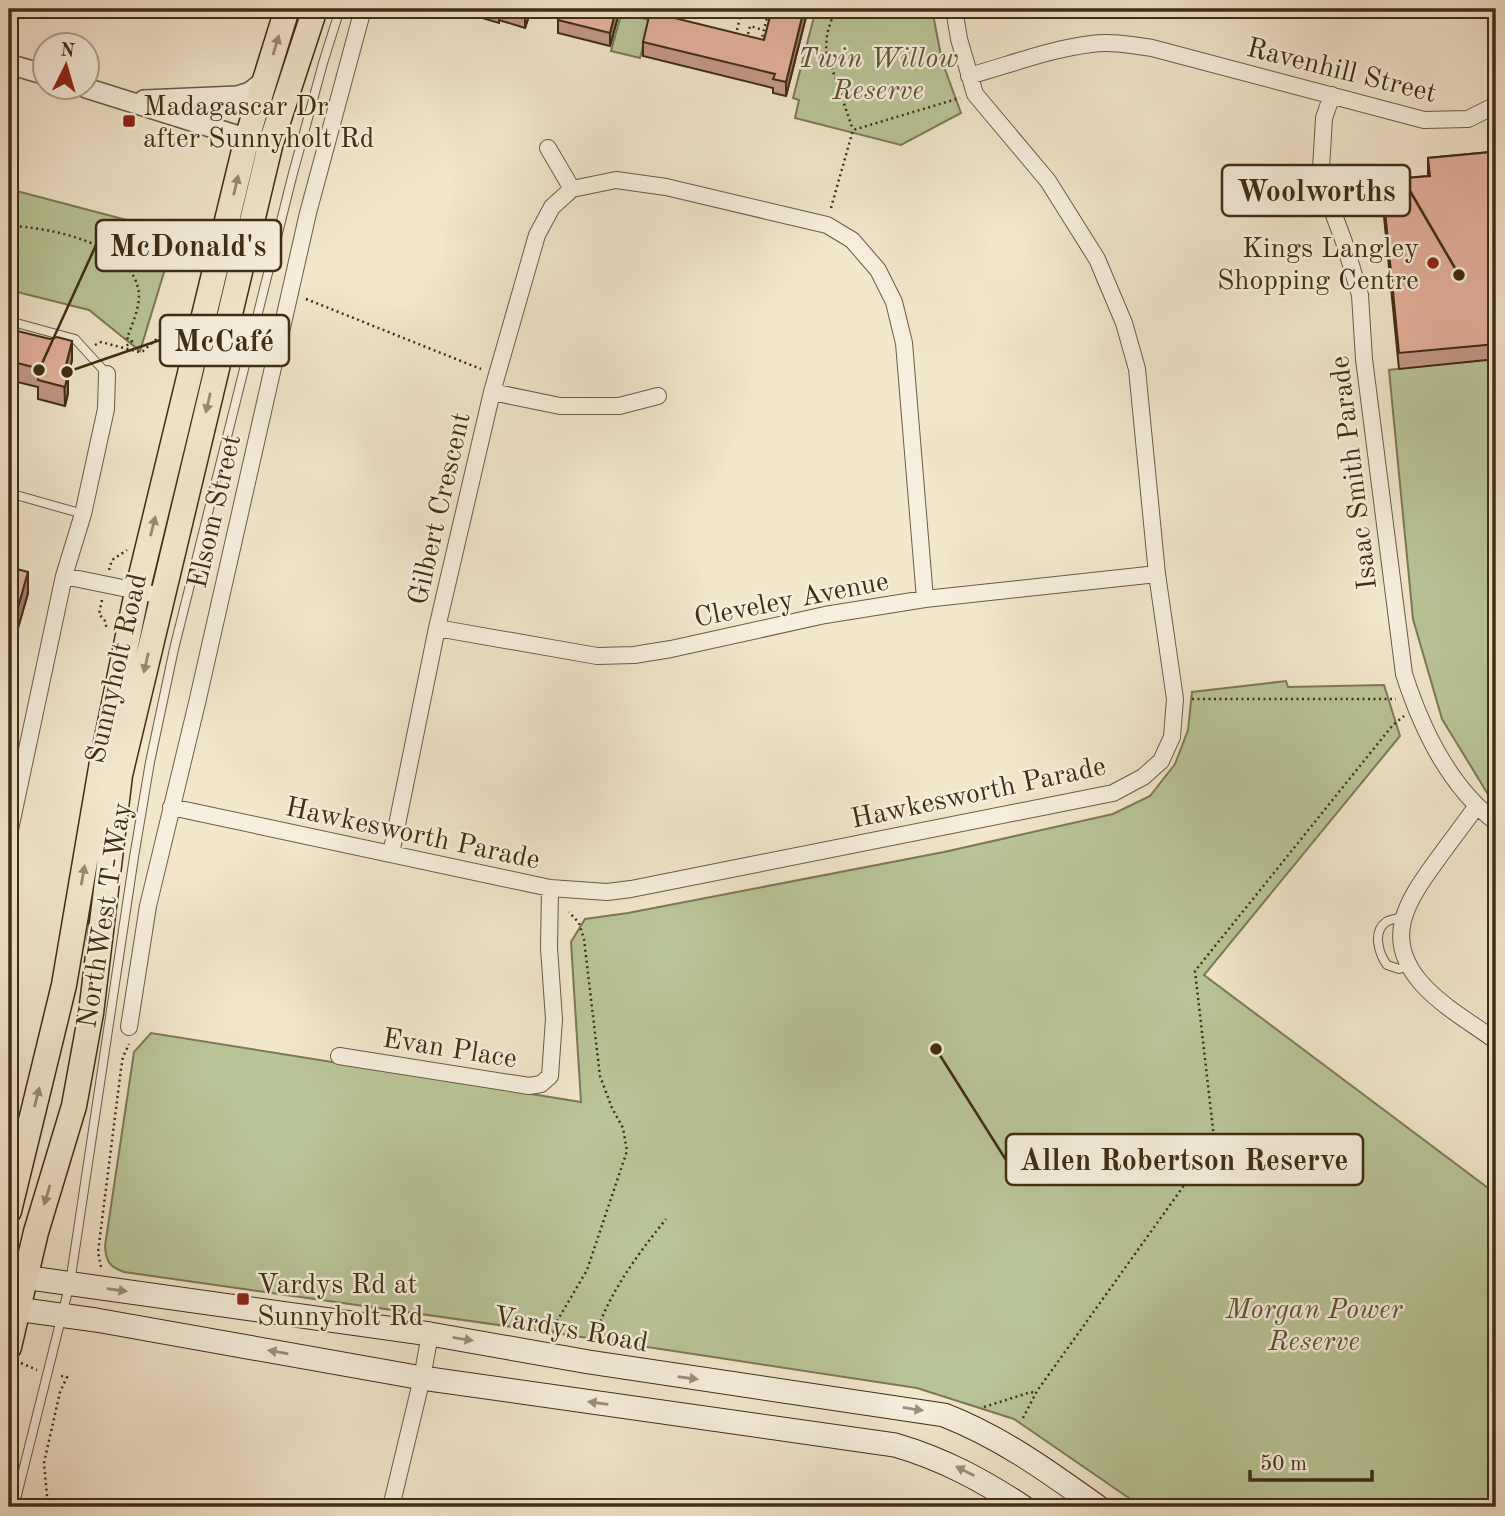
<svg xmlns="http://www.w3.org/2000/svg" width="1505" height="1516" font-family="'Old Standard TT',serif">
<style>
.green{fill:#bac597;stroke:#7d7955;stroke-width:2}
.lines{fill:none;stroke-linecap:round;stroke-linejoin:round}
.service-casing{stroke:#6c5b41;stroke-width:10}
.minor-casing{stroke:#6c5b41;stroke-width:18}
.tertiary-casing{stroke:#6c5b41;stroke-width:22}
.secondary-casing{stroke:#402d13;stroke-width:25}
.primary-casing{stroke:#402d13;stroke-width:27}
.path{stroke:#402d13;stroke-width:2.5;stroke-dasharray:2 3.5;stroke-linecap:butt}
.service{stroke:#f7efdd;stroke-width:8}
.minor{stroke:#f7efdd;stroke-width:16}
.tertiary{stroke:#f7efdd;stroke-width:19}
.secondary{stroke:#f7efdd;stroke-width:23}
.primary{stroke:#f2e6cb;stroke-width:24}
.wall{fill:#c39986;stroke:#402d13;stroke-width:2}
.shaded-wall{fill:#9f7d6d;stroke:#402d13;stroke-width:2}
.building{fill:#e3b29c;stroke:#402d13;stroke-width:2}
.oneway{fill:#998a6f}
.oneway2{fill:#9c8e78}
.poi-dot{fill:#8f2418;stroke:#f7efdd;stroke-width:2.5}
.labels{text-anchor:middle;stroke-width:5;stroke-linejoin:round;paint-order:stroke}
.park-label{font-size:28px;font-style:italic;fill:#5e5334;stroke:#f7efdd}
.street-label{font-size:28px;fill:#402d13;stroke:#f7efdd}
.poi-label{font-size:28px;fill:#402d13;stroke:#f7efdd;text-anchor:start}
.leader{fill:none;stroke:#402d13;stroke-width:2.5}
.callout-dot{fill:#402d13;stroke:#f7efdd;stroke-width:2.5}
.callout{fill:#f7efdd;stroke:#402d13;stroke-width:2.5}
.callout-label{font-size:30px;text-anchor:middle;font-weight:bold;fill:#402d13}
</style>
<rect width="100%" height="100%" fill="#f2e6cb"/>
<filter id="stains"><feTurbulence type="fractalNoise" baseFrequency=".00286" numOctaves="4"/><feColorMatrix values="0 0 0 0 .2 0 0 0 0 .09 0 0 0 0 .02 0 0 0 .5 -.17"/></filter>
<radialGradient id="worn" r=".72"><stop offset=".6" stop-color="#630" stop-opacity="0"/><stop offset="1" stop-color="#630" stop-opacity=".3"/></radialGradient>
<path class="green" d="M816,9H932L942,61L961,113L901,145L795,118L799,100L793,98Z
M622,11L624,14L650,20L640,58L611,51Z
M9,189L176,233L140,351L89,310L9,290Z
M1496,357V801L1489,796L1442,719L1413,619L1389,370Z
M1286,681L1288,687L1384,685L1400,736L1204,975L1496,1194V1507H1142L1014,1419L917,1388L555,1333L124,1272C110,1267 106,1262 105,1246L134,1052L151,1033L581,1102L571,942L585,919L628,913L944,852L1113,814L1150,796L1175,764L1188,730L1192,692Z"/>
<g class="lines">
<defs>
<path id="service" d="M9,321L75,339L107,374
M9,493L83,514
M1404,917C1398,918 1391,919 1386,922C1372,932 1379,954 1387,965L1399,969L1410,966
M14,1507L70,1283L134,857L150,762L174,649L292,177L323,63L340,9"/>
<path id="minor" d="M969,76C1009,65 1050,49 1091,44C1111,41 1132,45 1152,48L1424,120L1468,119L1496,105
M1332,95L1324,118L1321,168L1324,188L1344,242L1360,295L1364,359L1404,674C1422,730 1449,787 1496,822
M548,148L572,189
M492,392L560,406H619L658,396
M64,576L162,596
M437,628L597,656L634,655L671,649L825,615L925,599L1157,574
M171,807L550,888L607,892L631,889L1113,793L1143,777L1161,761L1172,737L1175,699L1157,574L1137,369L1124,323L1097,259L1048,181L975,94L959,39L954,9
M1476,807C1463,825 1450,842 1437,860C1407,901 1381,939 1423,985C1443,1007 1473,1024 1496,1041
M9,834L64,576L83,514L106,409L107,374
M391,854L437,628L492,392L537,235L552,207L572,189L616,180L666,187L827,225L852,240L878,270L894,302L904,343L925,599
M129,1027L148,906L197,703L308,213L363,9
M339,1056L529,1086L541,1084L550,1076L554,1019L549,948L550,888
M391,1507L422,1378L430,1334"/>
<path id="tertiary" d="M9,64L46,75
M86,88L258,142
M144,100L237,96L250,92L264,81"/>
<path id="secondary" d="M9,1275L430,1334L589,1362L944,1415C1001,1437 1049,1472 1098,1507
M9,1308L96,1320L422,1378L895,1445C943,1459 982,1480 1023,1507"/>
<path id="primary" d="M9,1211L64,985L102,762L137,592L247,138L287,9
M9,1347L36,1232L74,1106L91,1013L120,775L270,146L315,9"/>
</defs>
<use href="#service" class="service-casing"/>
<use href="#minor" class="minor-casing"/>
<use href="#tertiary" class="tertiary-casing"/>
<use href="#secondary" class="secondary-casing"/>
<use href="#primary" class="primary-casing"/>
<path class="path" d="M835,9L827,34L826,51L853,130
M737,30L742,9
M748,34L750,26L763,30
M761,42L769,9
M831,208L853,130L960,98
M9,226C49,227 136,244 139,295C139,309 132,325 127,338L132,341L124,348
M306,299L481,369
M95,345L101,342L139,352L143,351L182,317
M109,570L112,560L127,550
M102,600L99,614L105,621L107,630
M1192,699H1396
M101,1267L98,1252L121,1069L123,1057L129,1044
M552,1337L557,1321L587,1270L627,1151L623,1128L612,1108L600,1076L584,939L579,923L569,912
M593,1342C608,1294 635,1258 666,1219
M21,1363L37,1370
M984,1407L1031,1392L1036,1393
M1023,1418L1037,1391L1210,1149L1214,1138L1195,971L1392,726L1404,716
M48,1507L44,1463L60,1392L67,1377L61,1376"/>
<use href="#service" class="service"/>
<use href="#minor" class="minor"/>
<use href="#tertiary" class="tertiary"/>
<use href="#secondary" class="secondary"/>
<use href="#primary" class="primary"/>
</g>
<path class="wall" d="M452,9H538L535,18L529,16L525,28L499,20V23Z
M561,9H620L610,46L558,33V20Z
M769,9H808L786,96L773,93V88L643,56V42L764,40L772,9Z
M1496,144V359L1399,369L1382,196V180L1428,176V158L1490,152V145Z
M9,329L72,360L68,376V393L65,406L38,399V387L9,380Z
M9,567L28,593L16,635L9,633Z"/>
<path class="shaded-wall" d="M525,9H529V16L525,28Z
M616,9H620L610,46V33Z
M804,9H808L786,96V82Z
M72,341V360L68,376V393L65,406L64,373Z
M16,481V502L9,528V508Z
M28,572V593L16,635V614Z"/>
<path class="building" d="M561,9H616L610,33L558,20Z
M772,9H804L786,82L773,79L775,74L643,42L650,12L764,40Z
M1496,144V344L1399,353L1382,180L1430,176L1428,158L1491,152L1490,145Z
M9,329L50,339L57,337L72,341L64,373L68,374L65,387L38,380L41,369L9,361Z
M9,479L16,481L9,508Z
M9,567L28,572L16,614L9,612Z"/>
<defs><path id="oneway-solid" d="M-6-.8H1V-3.2L6.5 0L1 3.2V.8H-6Z" transform="scale(1.75)"/></defs>
<g class="oneway">
<use href="#oneway-solid" transform="translate(276 45) rotate(-73)"/>
<use href="#oneway-solid" transform="translate(236 185) rotate(-77)"/>
<use href="#oneway-solid" transform="translate(208 403) rotate(103)"/>
<use href="#oneway-solid" transform="translate(153 526) rotate(-76)"/>
<use href="#oneway-solid" transform="translate(146 663) rotate(103)"/>
<use href="#oneway-solid" transform="translate(83 875) rotate(-80)"/>
<use href="#oneway-solid" transform="translate(37 1097) rotate(-76)"/>
<use href="#oneway-solid" transform="translate(47 1195) rotate(107)"/>
</g>
<g class="oneway2">
<use href="#oneway-solid" transform="translate(117 1290) rotate(8)"/>
<use href="#oneway-solid" transform="translate(463 1339) rotate(9)"/>
<use href="#oneway-solid" transform="translate(278 1352) rotate(-170)"/>
<use href="#oneway-solid" transform="translate(688 1378) rotate(8)"/>
<use href="#oneway-solid" transform="translate(598 1403) rotate(-172)"/>
<use href="#oneway-solid" transform="translate(913 1409) rotate(9)"/>
<use href="#oneway-solid" transform="translate(965 1471) rotate(-153)"/>
</g>
<g class="poi-dot">
<rect x="122" y="114" width="14" height="14" rx="3.5"/>
<circle cx="1433" cy="263" r="7"/>
<rect x="236" y="1292" width="14" height="14" rx="3.5"/>
</g>
<g class="labels">
<g class="park-label">
<text x="878" y="67">Twin Willow<tspan x="878" dy="32">Reserve</tspan></text>
<text x="1314" y="1318">Morgan Power<tspan x="1314" dy="32">Reserve</tspan></text>
</g>
<g class="street-label">
<text transform="translate(1342 69) rotate(14)" y="10">Ravenhill Street</text>
<text transform="translate(1352 473) rotate(-97)" y="10">Isaac Smith Parade</text>
<text transform="translate(438 508) rotate(-77)" y="10">Gilbert Crescent</text>
<text transform="translate(213 511) rotate(-77)" y="10">Elsom Street</text>
<text transform="translate(791 598) rotate(-11)" y="10">Cleveley Avenue</text>
<text transform="translate(115 668) rotate(-77)" y="10">Sunnyholt Road</text>
<text transform="translate(978 791) rotate(-12)" y="10">Hawkesworth Parade</text>
<text transform="translate(413 832) rotate(12)" y="10">Hawkesworth Parade</text>
<text transform="translate(103 915) rotate(-81)" y="10">NorthWest T-Way</text>
<text transform="translate(450 1047) rotate(9)" y="10">Evan Place</text>
<text transform="translate(571 1328) rotate(10)" y="10">Vardys Road</text>
</g>
<g class="poi-label">
<text x="143" y="115">Madagascar Dr<tspan x="143" dy="32">after Sunnyholt Rd</tspan></text>
<text x="1419" y="257" text-anchor="end">Kings Langley<tspan x="1419" dy="32">Shopping Centre</tspan></text>
<text x="257" y="1293">Vardys Rd at<tspan x="257" dy="32">Sunnyholt Rd</tspan></text>
</g>
</g>
<path class="leader" d="M1459 275L1410 191M39 370L96 245M67 372L160 340M936 1049L1006 1160"/>
<g class="callout-dot">
<circle cx="1459" cy="275" r="7"/>
<circle cx="39" cy="370" r="7"/>
<circle cx="67" cy="372" r="7"/>
<circle cx="936" cy="1049" r="7"/>
</g>
<g class="callout">
<rect x="1222" y="165" width="188" height="51" rx="7"/>
<rect x="96" y="220" width="185" height="51" rx="7"/>
<rect x="160" y="315" width="129" height="51" rx="7"/>
<rect x="1006" y="1134" width="357" height="51" rx="7"/>
</g>
<g class="callout-label">
<text x="1316" y="201">Woolworths</text>
<text x="188" y="256">McDonald's</text>
<text x="224" y="351">McCafé</text>
<text x="1184" y="1170">Allen Robertson Reserve</text>
</g>
<rect width="1505" height="1516" fill="none" stroke="#f2e6cb" stroke-width="35"/>
<rect x="10" y="10" width="1484" height="1495" fill="none" stroke="#402d13" stroke-width="3.5"/>
<rect x="18" y="18" width="1470" height="1481" fill="none" stroke="#402d13" stroke-width="2"/>
<g transform="translate(66 66) rotate(5)"><circle r="33" fill="#f7efdd" stroke="#aea18c" stroke-width="2"/>
<path d="M0-5L12 26L0 18L-12 26Z" fill="#8f2418"/>
<text y="-10" font-size="19" font-weight="bold" text-anchor="middle" fill="#402d13">N</text>
</g>
<path d="M1250 1470v10h122v-10" fill="none" stroke="#402d13" stroke-width="3.5"/>
<text x="1260" y="1470" font-size="21" fill="#402d13" stroke="#f7efdd" stroke-width="5" paint-order="stroke">50 m</text>
<rect width="100%" height="100%" filter="url(#stains)"/>
<rect width="100%" height="100%" fill="url(#worn)"/>
</svg>
